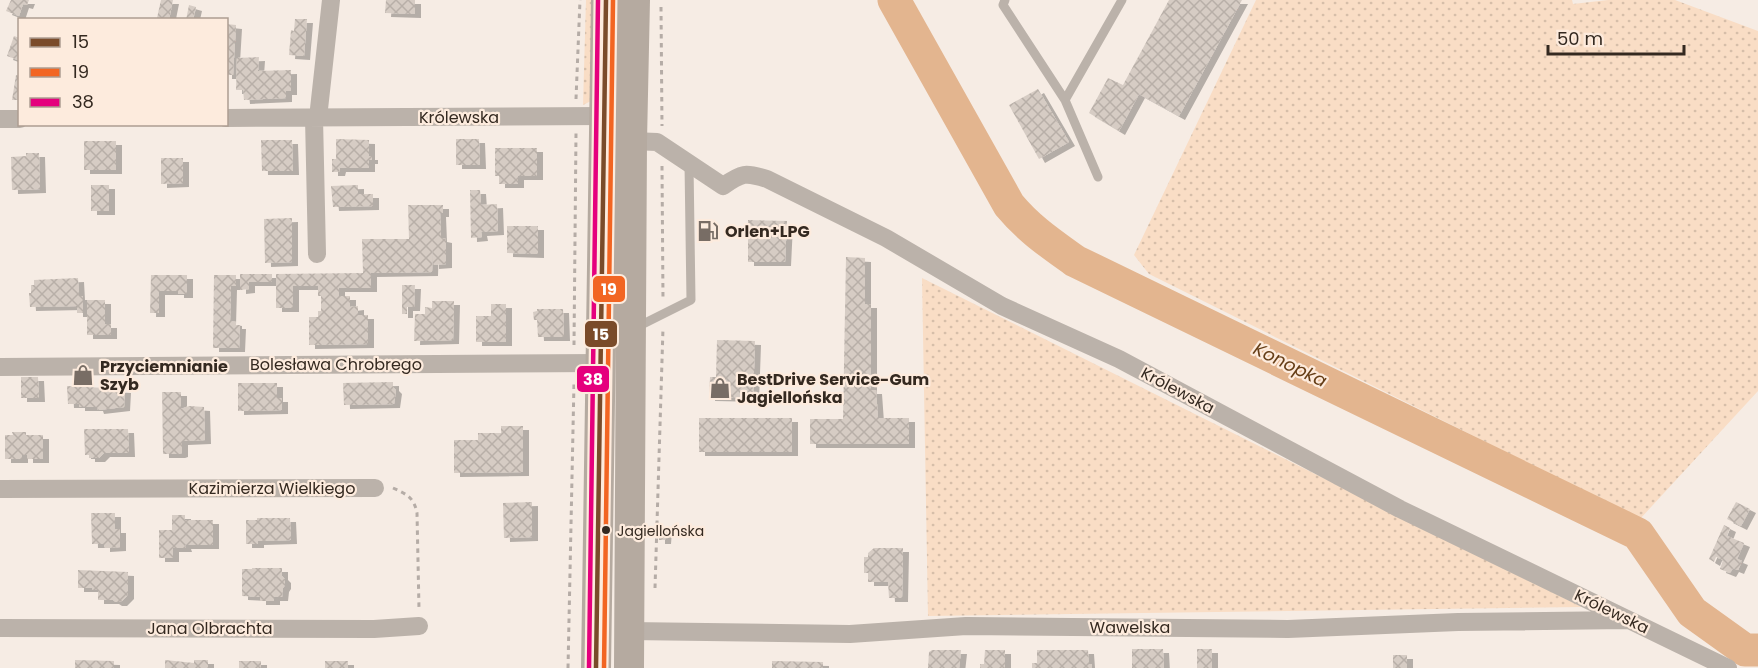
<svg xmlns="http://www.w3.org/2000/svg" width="1758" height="668" font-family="Poppins,sans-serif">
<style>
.grass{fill:url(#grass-dots)}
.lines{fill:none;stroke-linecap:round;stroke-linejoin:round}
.river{stroke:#e3b58f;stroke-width:33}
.building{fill:url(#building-cross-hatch);filter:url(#shadow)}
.path{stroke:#b5aca6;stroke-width:3;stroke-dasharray:4.5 4.5;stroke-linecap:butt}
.service{stroke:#bbb2aa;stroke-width:9}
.minor{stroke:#bbb2aa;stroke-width:18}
.primary{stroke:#b5aaa0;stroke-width:30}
.bus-1-casing{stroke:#fdebdd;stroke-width:9}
.bus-2-casing{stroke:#fdebdd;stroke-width:9}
.bus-3-casing{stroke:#fdebdd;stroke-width:9}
.bus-1{stroke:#7a4b2a;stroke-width:4.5}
.bus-2{stroke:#f26522;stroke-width:4.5}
.bus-3{stroke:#e5007d;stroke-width:4.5}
.bus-dot{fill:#342920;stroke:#fdebdd;stroke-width:2}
.labels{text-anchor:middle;stroke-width:4.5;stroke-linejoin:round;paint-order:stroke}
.bus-label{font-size:14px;fill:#342920;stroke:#fdebdd;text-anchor:start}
.street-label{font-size:16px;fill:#342920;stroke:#fdebdd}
.poi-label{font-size:16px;font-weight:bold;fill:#342920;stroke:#fdebdd;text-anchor:start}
.water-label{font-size:18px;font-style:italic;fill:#663e17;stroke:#fdebdd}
.line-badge{stroke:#fdebdd;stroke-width:2}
.badge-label{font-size:16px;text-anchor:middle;font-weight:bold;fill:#fff}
</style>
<defs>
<pattern id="grass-dots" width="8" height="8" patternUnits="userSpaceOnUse" patternTransform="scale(1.5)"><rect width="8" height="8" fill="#f9ddc5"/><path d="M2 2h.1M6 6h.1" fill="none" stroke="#d6bea9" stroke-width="1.8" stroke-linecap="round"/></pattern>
<pattern id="building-cross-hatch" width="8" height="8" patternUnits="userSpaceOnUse" patternTransform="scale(1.5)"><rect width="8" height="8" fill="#d6ccc4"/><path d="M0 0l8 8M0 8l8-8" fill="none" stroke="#b8afa8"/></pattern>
<filter id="shadow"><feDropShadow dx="6" dy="4" stdDeviation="0" flood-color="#0004"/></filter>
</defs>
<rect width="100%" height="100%" fill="#f6ece4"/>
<path class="grass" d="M586,0H596L593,100L583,105Z
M1256,0H1572L1573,4L1608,0H1675L1758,31V391L1640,519L1149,274L1134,255Z
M922,278L1582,607L928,616Z"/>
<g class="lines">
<path class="river" d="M894,0L1009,205C1029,229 1050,243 1075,261L1638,534L1692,612L1745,650H1758"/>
</g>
<path class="building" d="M11,0H29L27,5L23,4L19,16L6,11Z
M161,0H173L169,20L157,18Z
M386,0H415V14L385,13Z
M1169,0H1242L1179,116L1139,94L1119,131L1089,113L1108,78L1123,85Z
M189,5L196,7L193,20H186Z
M295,19H307L304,56L289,55L291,30L294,31Z
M226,24L236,25L233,75H226Z
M14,36L20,38L18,60L7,56Z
M259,57L258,71L291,70V91H286V98L244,100L243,90H236L237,58Z
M16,75H20V100H12Z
M1038,89L1069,142L1039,159L1009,105Z
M336,139L369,140V156H372V160H369V168H340L339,172H332V159H336Z
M456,139H479L480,165H456Z
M261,140H292L293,171H262Z
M84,141H116V170H84Z
M495,148H537V176H518V184H499V176H495Z
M26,153H39L40,189L12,190L11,157L26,156Z
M161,158H183V183L161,184Z
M91,185H109V211H91Z
M358,185V194H373V206L333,207L331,186Z
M470,190H480L481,205L497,204L498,231L481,232L482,237L471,238Z
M408,205H443V213H440L441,238L446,239V264L433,265V239L432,272L371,273V288H339V296H350V307L358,306V315H368V344L309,345V317H318V311H321V296H318V286H293V308H276V274L363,273L362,239H409Z
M292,218V262L265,263L264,219Z
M748,220L787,221L785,262H748Z
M507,226H538V254L507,253Z
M846,257L865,258V304H871V390H876L878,418H909V444H810V419H843Z
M240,274H272V282H249V289L240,290Z
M151,275H187V294H178V291H159V313H150Z
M214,275H236V286H231L230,321L236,322V325H240L239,348H213Z
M78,278L79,296H83V313H77V306L30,307L29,293H31V285H34V280Z
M402,285H415L414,307H407V314H402Z
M87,300H105V324H111V335H87Z
M432,301H454L453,340L414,341L415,314H425V307L432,308Z
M491,304H506V342H476V316H491Z
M537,309H563L564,337H538L537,320H534L533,312L537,311Z
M717,340L755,341L753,398L709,397L710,377H716Z
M21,377H38L39,398H21Z
M393,382V387L396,390L394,404L344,405L343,383Z
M238,383H277V398H282V410L238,411Z
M67,386L125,389L124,407L98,410L97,407H79V404H68Z
M162,392H181V409L189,406L204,407L205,440L182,441V453L179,454H163Z
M699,418H792V452H699Z
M501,426H523V472L454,473V440H478V433H501Z
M84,429H128L129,453H104L99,458H89V455H85Z
M12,432H26V435H43V459H27V455H22V459H5V435H13Z
M532,502V537L504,538L503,503Z
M1736,502L1750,509L1741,526L1727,519Z
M91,513H115V529H120V547L104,548V544H92Z
M172,515H185V520H213V545H185L186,548H173V558H159V530H172Z
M257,518H290L291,540L258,541V544H246V520H257Z
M1724,525L1730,528L1727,536L1744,543L1737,559L1742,561L1738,570L1733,568L1730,573L1720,569L1723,560L1716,557L1714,562L1709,559Z
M659,527H666L665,540H659Z
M874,548H903L902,598H889L888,582H868V573H864V557H868V553Z
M252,568H282V576L285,579V585L283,588L282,597H274V601H260V597L242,596V569H252Z
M78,570L128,572V595L121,602H116L113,600H98V590H93L92,588H78Z
M1132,649H1163L1164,668H1132Z
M1197,649H1212V668H1197Z
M932,650H961L959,668H928L929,652Z
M985,650H1005V668H980V664H984Z
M1037,650H1088L1089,664H1092V668H1032V663H1037Z
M1393,655H1407V668H1393Z
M75,660L114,661V668H75Z
M165,660L194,663V660H208V668H165Z
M239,661H261V668H239Z
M325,661H348V668H325Z
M772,661L823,662V668H772Z"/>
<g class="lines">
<path class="path" d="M661,7L662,126
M576,99L580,0
M662,166L663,300
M574,345L576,133
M393,488C406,494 414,497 417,513L419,609
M655,588L663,328
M568,668L574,382"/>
<path class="service" d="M1005,0L1003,5L1065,100
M1098,177L1065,100L1122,0
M637,327L691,300L689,164"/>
<path class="minor" d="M226,118L604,116
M314,118L317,254
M318,118L331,0
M0,119H20
M632,141L657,142L723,186C742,173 745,172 767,179L886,238L1002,306L1119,359L1400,509L1728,668
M0,367L600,363
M0,489L375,488
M0,628L374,629L419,626
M629,631L850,634L966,626L1288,629L1458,622L1627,620"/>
<path class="primary" d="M596,668L606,0
M629,668L632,141L635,0"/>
<defs>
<path id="bus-1" d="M596,668L606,0"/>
<path id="bus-2" d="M604,668L613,0"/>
<path id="bus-3" d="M589,668L598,0"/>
</defs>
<use href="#bus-1" class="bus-1-casing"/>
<use href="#bus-2" class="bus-2-casing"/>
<use href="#bus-3" class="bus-3-casing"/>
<use href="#bus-1" class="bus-1"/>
<use href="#bus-2" class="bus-2"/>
<use href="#bus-3" class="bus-3"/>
</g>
<defs>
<symbol id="fuel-bare" viewBox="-9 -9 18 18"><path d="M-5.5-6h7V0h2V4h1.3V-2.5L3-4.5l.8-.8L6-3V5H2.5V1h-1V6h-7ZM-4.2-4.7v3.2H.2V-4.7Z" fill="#786d65" stroke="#fdebdd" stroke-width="2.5" paint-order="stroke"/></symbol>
<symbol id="shop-bare" viewBox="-9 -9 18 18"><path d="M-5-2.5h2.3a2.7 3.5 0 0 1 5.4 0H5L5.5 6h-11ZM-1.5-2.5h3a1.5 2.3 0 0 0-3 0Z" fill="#786d65" stroke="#fdebdd" stroke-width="2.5" paint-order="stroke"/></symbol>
</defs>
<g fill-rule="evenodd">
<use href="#fuel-bare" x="693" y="216" width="30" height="30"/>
<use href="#shop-bare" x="68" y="360" width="30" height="30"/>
<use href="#shop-bare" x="705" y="373" width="30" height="30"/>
</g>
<circle class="bus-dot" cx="606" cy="530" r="5"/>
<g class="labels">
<g class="bus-label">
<text x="617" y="536">Jagiellońska</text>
</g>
<g class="street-label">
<text x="459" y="123">Królewska</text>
<text x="336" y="370">Bolesława Chrobrego</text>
<text transform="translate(1178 390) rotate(28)" y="6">Królewska</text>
<text x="272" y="494">Kazimierza Wielkiego</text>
<text transform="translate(1612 611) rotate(26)" y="6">Królewska</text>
<text x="1130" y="633">Wawelska</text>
<text x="210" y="634">Jana Olbrachta</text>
</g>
<g class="poi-label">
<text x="725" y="237">Orlen+LPG</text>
<text x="100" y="372">Przyciemnianie<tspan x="100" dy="18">Szyb</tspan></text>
<text x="737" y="385">BestDrive Service-Gum<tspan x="737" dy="18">Jagiellońska</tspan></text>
</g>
<g class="water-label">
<text transform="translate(1290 365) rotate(26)" y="6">Konopka</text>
</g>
</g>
<g class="line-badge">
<rect x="592" y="275" width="34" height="28" rx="6" fill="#f26522"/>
<rect x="584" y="320" width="34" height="28" rx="6" fill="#7a4b2a"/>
<rect x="576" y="365" width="34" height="28" rx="6" fill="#e5007d"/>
</g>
<g class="badge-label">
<text x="609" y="295">19</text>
<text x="601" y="340">15</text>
<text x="593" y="385">38</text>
</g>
<rect x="18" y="18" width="210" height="108" fill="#fdebdd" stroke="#ad9d91" stroke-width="1.5"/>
<rect x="30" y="38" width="30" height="9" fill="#7a4b2a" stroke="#ad9d91" stroke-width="1.5"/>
<text x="72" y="48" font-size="18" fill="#342920">15</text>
<rect x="30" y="68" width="30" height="9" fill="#f26522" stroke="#ad9d91" stroke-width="1.5"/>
<text x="72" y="78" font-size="18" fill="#342920">19</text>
<rect x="30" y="98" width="30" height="9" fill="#e5007d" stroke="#ad9d91" stroke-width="1.5"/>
<text x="72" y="108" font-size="18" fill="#342920">38</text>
<path d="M1548 45v9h136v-9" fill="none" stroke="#342920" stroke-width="3"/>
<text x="1557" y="45" font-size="18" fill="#342920" stroke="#fdebdd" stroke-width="4.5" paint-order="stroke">50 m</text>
</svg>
